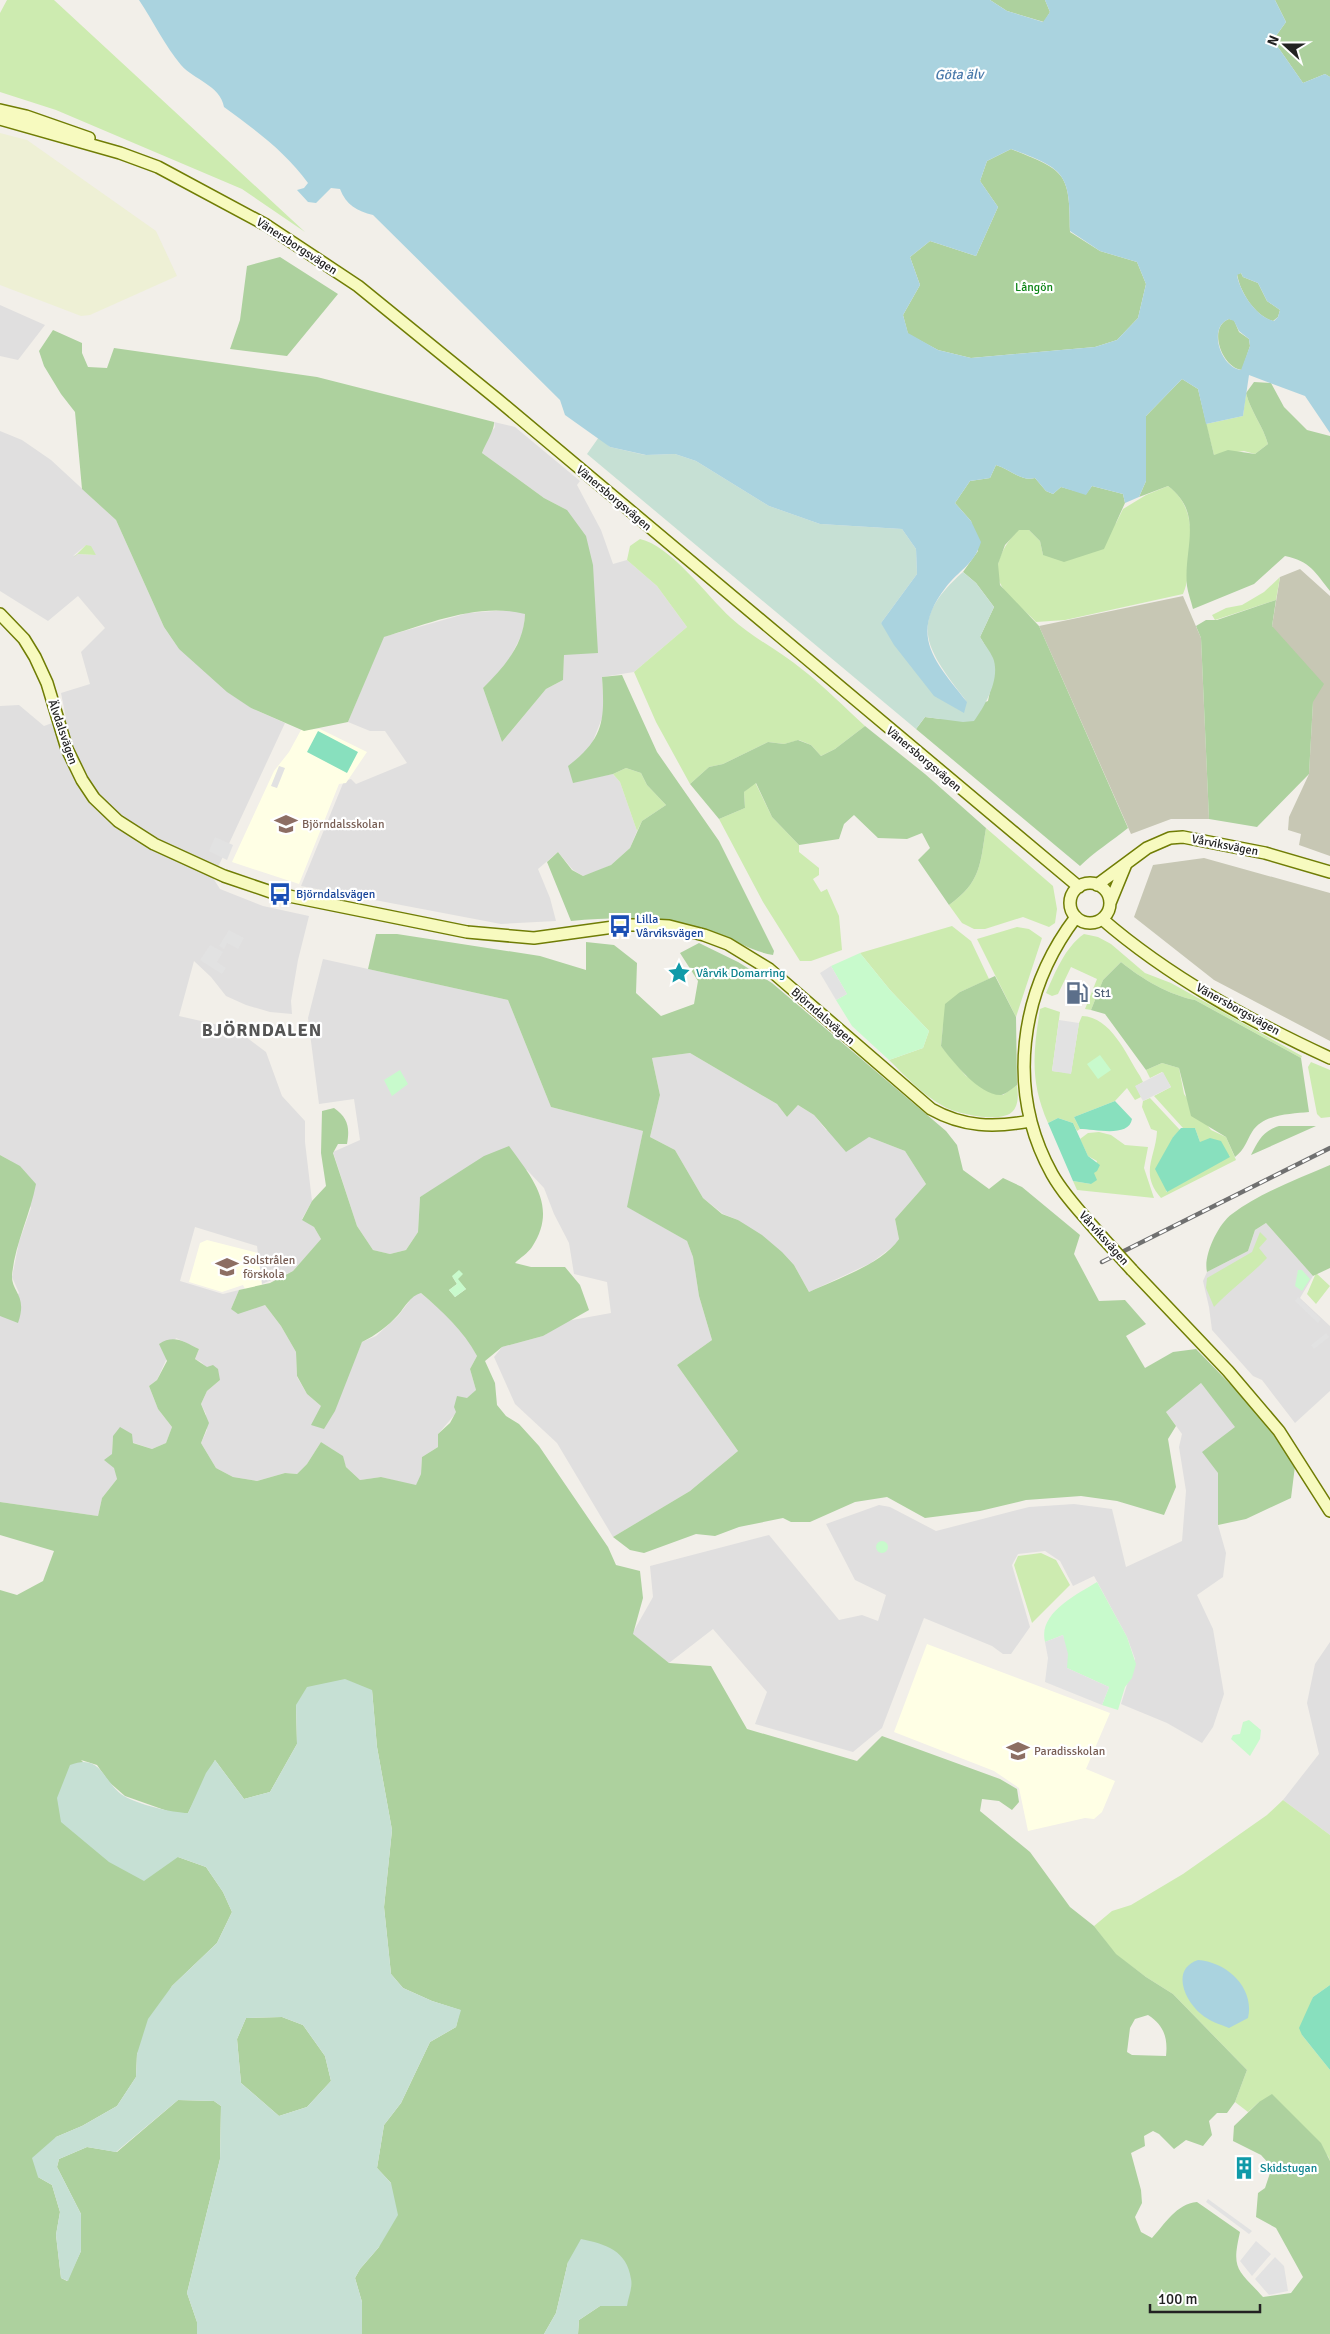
<svg xmlns="http://www.w3.org/2000/svg" width="1330" height="2334" font-family="Signika,sans-serif">
<style>
.residential{fill:#e0dfdf;fill-rule:evenodd}
.education{fill:#ffffe5}
.construction{fill:#c7c7b4}
.farmland{fill:#eef0d5}
.grass{fill:#cdebb0}
.forest{fill:#add19e;fill-rule:evenodd}
.wetland{fill:#c6e0d4;fill-rule:evenodd}
.park{fill:#c8facc}
.pitch{fill:#88e0be}
.parking{fill:#e2e2e2}
.water{fill:#aad3df;fill-rule:evenodd}
.lines{fill:none;stroke-linecap:round;stroke-linejoin:round}
.secondary-casing{stroke:#707d05;stroke-width:14}
.secondary{stroke:#f7fabf;stroke-width:11}
.rail-casing{stroke:#707070;stroke-width:4.5}
.rail{stroke:#fff;stroke-width:2.5;stroke-dasharray:8;stroke-linecap:butt}
.secondary-bridge-casing{stroke:#707d05;stroke-width:14;stroke-linecap:butt}
.secondary-bridge{stroke:#f7fabf;stroke-width:11}
.labels{text-anchor:middle;stroke-width:4.5;stroke-linejoin:round;paint-order:stroke}
.street-label{font-size:12px;fill:#222;stroke:#fff}
.park-label{font-size:12px;fill:#0c8416;stroke:#fff}
.education-label{font-size:12px;fill:#785e54;stroke:#fff;text-anchor:start}
.transit-label{font-size:12px;fill:#164399;stroke:#fff;text-anchor:start}
.culture-label{font-size:12px;fill:#0d838f;stroke:#fff;text-anchor:start}
.service-label{font-size:12px;fill:#4e5e75;stroke:#fff;text-anchor:start}
.water-label{font-size:14px;font-style:italic;fill:#4a7aab;stroke:#fff}
.district-label{font-size:18px;font-weight:bold;letter-spacing:1px;fill:#555;stroke:#fff}
</style>
<rect width="100%" height="100%" fill="#f2efe9"/>
<path class="residential" d="M0,305L45,325L18,360L0,356Z
M494,422L515,427L580,481L577,485L601,530L613,564L627,560L657,586L687,627L634,672L602,677L604,713L591,746L582,756L596,777L613,774L620,782L637,831L630,848L611,865L595,872L583,876L573,870L558,852L538,869L550,898L556,921L501,924L301,886L344,781L351,779L356,784L407,763L385,731H370L348,722L383,637L468,613L508,610L525,613L524,630L507,664L483,688L502,742L546,689L563,680L567,510L544,498L482,453L489,435L495,427Z
M0,431L22,440L51,460L116,520L164,627L179,649L204,663L251,708L285,723L213,878L220,889L263,906L309,916L298,960L291,1001L292,1014L270,1012L246,1005L226,996L211,977L194,961L179,1016L223,1026L246,1037L266,1052L282,1096L305,1121V1142L312,1201L302,1219L314,1227L321,1239L293,1271L262,1284L257,1246L195,1227L180,1281L223,1294L239,1290L231,1309L265,1305L281,1326L296,1352L297,1377L307,1394L321,1406L350,1370L362,1342L376,1336L398,1316L414,1295L421,1293L442,1311L468,1339L477,1356L470,1369L476,1390L438,1434V1447L422,1457L421,1474L416,1486L381,1477L360,1480L346,1467L342,1456L321,1442L307,1464L297,1474L285,1473L257,1481L233,1477L216,1468L201,1443L207,1430L206,1414L201,1404L207,1391L220,1380L201,1362L195,1359L199,1349L176,1338L157,1380L149,1386L158,1409L172,1427L166,1443L152,1449L113,1436L112,1454L117,1479L102,1498L98,1516L0,1502V1316L19,1293L12,1277L19,1242L31,1208L11,1161L0,1155V706L19,705L44,726L66,718L61,693L90,684L81,652L105,628L78,596L48,621L0,591ZM86,545L96,555L78,554L73,556Z
M323,959L508,1000L551,1107L643,1131L628,1207L687,1241L693,1257L699,1296L712,1340L677,1365L738,1451L690,1491L613,1537L557,1443L515,1404L494,1357L502,1347L543,1336L567,1321L611,1313L607,1282L574,1274L569,1243L554,1214L544,1188L527,1170L434,1189L420,1197L418,1232L406,1250L390,1254L373,1250L357,1226L333,1152L360,1140L354,1099L319,1104L308,1018Z
M690,1053L777,1104L787,1117L798,1105L814,1115L826,1130L869,1137L905,1151L926,1184L895,1219L899,1239L895,1245L871,1263L809,1292L794,1265L738,1220L723,1214L703,1198L675,1150L650,1137L660,1095L652,1058Z
M1266,1223L1313,1276L1300,1298L1330,1326V1391L1295,1423L1262,1380L1253,1376L1212,1330L1209,1307L1203,1281L1207,1272L1248,1251L1255,1230Z
M1201,1383L1236,1427L1218,1473V1525L1226,1553L1223,1577L1197,1595L1213,1629L1224,1694L1213,1727L1202,1743L1167,1723L1121,1704L1135,1659L1127,1637L1094,1576L1073,1586L1060,1561L1045,1551L1018,1554L1012,1565L1030,1627L1011,1654H1003L992,1646L924,1618L882,1728L853,1752L755,1724L767,1692L713,1629L669,1663L632,1634L653,1597L650,1566L769,1535L839,1620L862,1615L878,1621L886,1595L855,1580L826,1524L879,1505L890,1507L936,1531L1029,1507L1074,1504L1112,1509L1126,1567L1182,1541L1186,1491L1179,1447L1182,1434L1166,1412Z
M1330,1642V1835L1283,1800L1319,1754L1307,1703L1315,1664Z"/>
<path class="education" d="M320,729L367,752L346,783L339,784L299,884L232,862L274,771L289,752L301,730Z
M207,1240L258,1253L262,1286L247,1293L243,1285L222,1292L189,1282L200,1243Z
M927,1644L1110,1713L1086,1769L1115,1781L1102,1812L1094,1819L1085,1818L1028,1831L1019,1788L994,1771L894,1732Z"/>
<path class="construction" d="M1300,569L1330,596V856L1299,845L1301,834L1288,830L1289,817L1309,774L1313,702L1272,626L1280,577Z
M1183,596L1201,638L1209,819H1171L1131,834L1039,626Z
M1204,858L1330,893V1041L1214,980L1134,917L1153,865Z"/>
<path class="farmland" d="M0,133L27,140L156,231L177,276L90,315L81,316L0,285Z"/>
<path class="grass" d="M7,0H54L305,232L242,189L56,110L0,92V13Z
M1246,393C1251,412 1263,426 1268,444L1255,454L1244,451L1214,455L1206,424L1243,416Z
M1168,486C1193,504 1192,532 1189,560C1188,572 1188,583 1183,594L1065,620L1036,622C1027,612 1007,597 1001,585C990,566 1006,543 1018,530H1029L1040,541L1043,555L1116,523L1123,509L1146,495Z
M640,539C670,545 708,597 731,618C753,638 780,651 803,670C825,687 845,708 865,726L835,749L821,756L811,745L799,740L784,744L768,742L723,764L709,767L690,784L656,722L634,672L687,627L657,586L627,560L630,546Z
M86,545L91,546L96,555L78,554L73,558Z
M1280,577L1276,600L1215,620L1212,615L1226,608L1242,605L1264,592Z
M626,768L641,773L647,785L666,805L642,821L637,831L620,782L613,774Z
M755,782L772,817L799,845V852L819,868V875L813,879L821,892L827,889L839,916L842,950L811,961H800L763,902L719,819L745,808L744,792Z
M986,828L1053,886L1057,909L1055,923L1049,927L1023,917L985,929H974L962,923L949,905C981,882 980,865 986,828Z
M952,926L971,941L989,979L960,992L943,1026L941,1046L966,1076L1003,1095L1017,1085C1018,1094 1019,1104 1013,1111C1002,1124 956,1114 943,1106C922,1094 906,1077 889,1060L923,1048L929,1031L890,990L860,953Z
M1017,927L1029,929L1042,938L1016,1017L977,939Z
M1084,934L1098,937L1111,944L1145,973L1171,983L1302,1056L1301,1058L1195,1000C1169,995 1142,979 1121,962L1103,980L1091,1010L1085,1009L1097,979L1071,967L1058,994L1052,996L1046,993C1055,973 1065,947 1084,934Z
M1045,1007L1060,1012L1052,1071L1071,1073L1079,1023L1082,1016C1111,1017 1126,1054 1140,1076L1143,1082L1136,1086L1141,1097L1135,1100L1127,1088L1115,1101L1074,1117L1080,1129L1077,1131L1073,1123L1058,1118L1048,1123C1030,1082 1033,1053 1040,1009Z
M1311,1062L1330,1070V1117L1321,1118L1317,1114L1308,1067Z
M1162,1063L1179,1068L1184,1094L1211,1130L1226,1137L1236,1160L1161,1198C1139,1173 1156,1157 1157,1131L1151,1129L1142,1107L1143,1101L1150,1098L1180,1130L1173,1137L1166,1192L1230,1156L1200,1142L1195,1128H1183L1154,1096L1171,1087L1162,1072L1150,1078L1146,1070Z
M1099,1132L1111,1135L1125,1145L1148,1147L1144,1168L1154,1198L1077,1190L1073,1181L1091,1184L1097,1161L1088,1156L1080,1139L1088,1133Z
M1260,1232L1267,1239L1259,1248L1267,1258C1250,1276 1231,1289 1214,1307L1206,1288L1207,1278L1252,1252Z
M1316,1273L1330,1286L1316,1304L1307,1294Z
M1041,1553L1056,1560L1070,1585L1032,1623L1014,1565L1018,1556Z
M1283,1800L1330,1835V1985L1313,1997L1302,2035L1330,2070V2161L1328,2156L1259,2102L1248,2112L1235,2102L1247,2070L1173,1994L1146,1977L1115,1954L1094,1926L1112,1911L1131,1905L1183,1874L1267,1815Z"/>
<path class="forest" d="M990,0H1045L1050,12L1044,22L1007,11Z
M1275,0H1330V77L1325,74L1303,83L1273,40L1286,22Z
M1011,149C1065,171 1070,171 1070,232L1100,251L1137,262L1146,284L1138,318L1117,340L1095,347L971,358L938,350L908,334L903,315L920,285L910,257L930,241L976,256L998,207L980,181L987,161Z
M280,257L338,294L287,356L230,349L240,320L247,266Z
M1241,273L1243,277L1258,283L1267,301L1280,310L1278,317L1273,321C1255,316 1240,292 1237,274Z
M1229,319L1234,320L1239,332L1249,339L1250,346L1242,370C1222,368 1207,327 1229,319Z
M53,330L82,343V353L88,367L107,368L114,348L317,377L494,422C495,429 485,445 482,453L544,498L567,510L586,536L593,565L598,653L564,655L563,680L546,689L502,742L483,688C504,667 524,645 525,614C478,602 428,624 384,637L348,722L304,731L251,708L227,692L179,649L164,627L116,520L82,489L75,412L61,394L44,366L39,351Z
M1182,379L1198,389L1214,455L1228,450L1255,454L1268,444C1263,426 1251,412 1246,393L1254,382L1271,383L1284,407L1307,430L1330,436V591C1315,572 1310,561 1285,556L1254,584L1193,609C1191,601 1188,593 1187,586C1183,549 1205,514 1168,486L1139,497L1146,481V416Z
M996,465C1010,469 1021,482 1035,478L1046,491L1053,494L1061,487L1086,494L1092,486L1123,494L1125,503L1104,549L1064,562L1043,555L1040,541L1029,530H1019L1005,545L998,564L1000,585L1039,626L1128,828C1112,841 1094,852 1080,866L916,729L925,717L941,719L988,701C995,669 997,665 980,637L994,607L976,583L963,572L978,551L971,521L955,503L970,481L990,478Z
M1276,600L1272,626L1324,684L1313,702L1309,774L1257,827L1209,819L1201,638L1196,626L1206,620H1217Z
M622,675L657,752L719,841L774,951L773,955C749,951 729,936 705,929C660,916 617,917 571,921L547,862L558,852L572,870L583,876L611,865L630,848L642,821L666,805L647,785L641,773L626,768L613,774L573,783L568,766C604,738 605,720 602,677Z
M865,726L925,774L986,828C980,865 981,882 949,905L918,860L930,848L922,833L907,839L878,838L854,815L844,824L839,839L799,845L772,817L756,783L744,792L745,808L719,819L690,784L709,767L723,764L768,742L784,744L798,740L811,745L821,756L835,749Z
M376,934H397L540,956L586,970V942L614,945L637,963L636,993L661,1016L694,1004L698,981L680,953L699,943L738,962L772,983L946,1131L957,1145L963,1170L989,1189L1003,1178L1022,1187L1080,1235L1074,1254L1099,1301L1125,1300L1146,1324L1126,1336L1145,1368L1173,1352L1196,1349L1266,1421L1295,1466L1291,1498L1246,1519L1218,1525V1473L1202,1452L1235,1427L1201,1383L1166,1412L1176,1426L1168,1439L1176,1487L1164,1515L1117,1501L1081,1496L1026,1500L980,1511L925,1518L887,1497L855,1502L810,1522H791L783,1518L739,1527L715,1536L696,1534L644,1553L630,1550L613,1537L690,1491L738,1451L677,1365L712,1340L699,1296L693,1257L687,1241L627,1207L643,1131L551,1107L508,1000L368,969ZM690,1053L777,1104L787,1117L798,1105L814,1115L846,1152L869,1137L905,1151L926,1184L895,1219L899,1239C882,1264 837,1279 809,1292L794,1265L782,1252L762,1235L738,1220L722,1214L703,1198L675,1150L650,1137L660,1095L652,1058Z
M1121,962C1142,979 1169,995 1195,1000L1301,1058L1309,1112C1290,1114 1263,1114 1252,1132C1246,1142 1245,1149 1235,1157L1226,1137L1191,1116L1179,1068L1162,1063L1146,1070L1105,1014L1091,1010L1103,980Z
M995,976L1016,1017L1017,1085C1013,1088 1006,1094 1001,1095C980,1096 953,1062 941,1046L945,1004L960,992Z
M334,1108C348,1118 350,1127 347,1144H338L333,1153L357,1226L373,1250L390,1254L406,1250L418,1232L420,1197L484,1156L509,1146C533,1179 558,1207 532,1247C528,1253 520,1258 515,1263L531,1267H565L580,1285L589,1310L543,1336L502,1347L485,1361L495,1383L497,1405L506,1416L519,1424L539,1446L608,1547L616,1565L640,1571L643,1598L633,1634L669,1663L711,1666L747,1729L857,1761L882,1736L1000,1779L1017,1789L1019,1802L1012,1810L999,1801L982,1799L980,1811L1030,1852L1070,1907L1094,1926L1116,1954L1146,1977L1173,1994L1247,2070L1235,2102L1227,2113H1217L1209,2121L1212,2135L1203,2146L1186,2140L1174,2149L1159,2134L1153,2131L1144,2136L1145,2146L1131,2153L1141,2190L1142,2203L1135,2217L1141,2232L1152,2238C1165,2224 1176,2204 1197,2202L1240,2232C1231,2271 1238,2269 1263,2297L1291,2293L1303,2277L1276,2228L1256,2217L1258,2193L1265,2188L1272,2167L1261,2155L1233,2141L1234,2126L1259,2102L1272,2094L1321,2143L1330,2161V2334H578L579,2320L600,2306L568,2262L556,2313L544,2334H362V2302L355,2278L360,2269L379,2247L391,2183L377,2168L384,2125L401,2103L430,2042L456,2027L460,2010L432,2001L403,1988L391,1974L384,1907L392,1830L377,1747L372,1690L296,1705L297,1744L270,1792L244,1799L215,1760L188,1813H173L125,1796L109,1782L97,1765L81,1760L178,1857L206,1867L223,1892L232,1912L217,1943L172,1986L137,2054L136,2077L117,2106L82,2126L56,2137L38,2177L52,2185L60,2212L56,2235L61,2278L67,2281L81,2251V2214L57,2167L59,2159L87,2147L117,2152L178,2100L214,2101L221,2106L220,2159L187,2293L197,2322V2334H0V1590L17,1595L43,1581L54,1551L0,1535V1502L98,1516L102,1498L117,1479L114,1468L104,1460L112,1454L113,1436L120,1427L132,1434L133,1443L152,1449L166,1443L172,1427L158,1409L149,1386L157,1380L167,1361L159,1344C174,1334 184,1342 199,1349L195,1359L207,1367L213,1365L218,1369L220,1380L207,1391L201,1404L209,1423L201,1443L216,1468L233,1477L257,1481L285,1473L297,1474L307,1464L321,1442L343,1456L346,1467L360,1480L381,1477L416,1485L421,1474L422,1457L438,1447V1434L450,1423L456,1412L454,1407L457,1396L467,1398L476,1390L470,1369L477,1356C463,1330 443,1312 421,1293C410,1296 405,1307 398,1315C388,1326 376,1335 362,1342L335,1411L324,1429L311,1425L321,1406L307,1394L297,1376L296,1352L281,1326L265,1305L238,1314L231,1309L239,1290L270,1283L293,1271L321,1239L314,1227L302,1220L312,1201L326,1186L321,1153L322,1111ZM452,1276L466,1289L455,1297L449,1290L457,1284ZM1148,2015C1164,2025 1168,2038 1166,2056L1132,2055L1127,2052L1130,2028L1135,2019Z
M1279,1126H1316L1251,1155C1258,1141 1263,1131 1279,1126Z
M0,1155L20,1166L36,1184C30,1215 15,1244 12,1275C11,1292 28,1295 18,1323L0,1316Z
M1330,1165V1268L1313,1276L1266,1223L1255,1230L1248,1251L1207,1272C1203,1256 1218,1224 1232,1214C1261,1192 1298,1179 1330,1165Z
M282,2017L303,2025L325,2056L331,2081L307,2107L279,2116L241,2083L237,2039L246,2018Z"/>
<path class="wetland" d="M599,437L610,447L645,455L675,454L696,461L769,506L820,524L902,529L916,549L917,574L881,623L967,702C927,650 905,623 963,572L976,583L994,607L980,637C984,644 990,651 993,658C1001,678 985,706 974,721L963,722L925,717L916,729L587,454Z
M345,1679L372,1690L377,1747L392,1830L384,1907L391,1974L403,1988L432,2001L461,2010L456,2027L430,2042L401,2103L384,2125L377,2168L391,2183L398,2215L379,2247L360,2269L355,2278L362,2302V2334H197V2322L187,2293L220,2159L221,2106L214,2101L178,2100L116,2152L87,2147L59,2159L57,2167L81,2214V2251L68,2281L61,2278L56,2235L60,2212L52,2185L38,2177L32,2158L56,2137L82,2126L117,2106L136,2077L137,2054L148,2019L172,1986L217,1943L232,1912L223,1892L206,1867L178,1857L144,1881L109,1862L61,1822L57,1798L70,1765C102,1752 103,1783 124,1796C137,1804 173,1813 188,1813L206,1773L215,1760L244,1799L270,1792L297,1744L296,1705L307,1687ZM282,2017L303,2025L325,2056L331,2081L307,2107L279,2116L241,2083L237,2039L246,2018Z
M581,2239C605,2244 627,2250 631,2279C633,2287 628,2298 627,2306H600L579,2320L578,2334H544L556,2313L568,2262Z"/>
<path class="park" d="M860,953L890,990L929,1031L923,1048L889,1060L852,1026L836,1000L847,994L831,966Z
M1100,1055L1111,1070L1098,1079L1087,1064Z
M400,1070L408,1084L392,1096L384,1080Z
M459,1270L463,1274L458,1279L466,1289L455,1297L449,1290L457,1284L452,1276Z
M1298,1270H1302L1310,1279L1302,1291L1295,1286Z
M876 1547a6 6 0 1 1 12 0a6 6 0 1 1-12 0Z
M1097,1582L1127,1637L1136,1664L1132,1678L1125,1687L1118,1710L1102,1705L1109,1687L1067,1668L1063,1635L1045,1642C1038,1613 1076,1595 1097,1582Z
M1249,1720L1261,1730L1260,1739L1250,1756L1231,1739L1233,1735L1240,1734L1243,1722Z"/>
<path class="pitch" d="M318,731L358,752L347,773L307,752Z
M1115,1101L1132,1119C1129,1138 1095,1129 1080,1129L1074,1117Z
M1058,1118L1073,1123L1088,1156L1100,1165L1097,1171L1094,1173L1097,1180L1091,1184L1073,1181L1048,1123Z
M1181,1128H1195L1200,1142L1210,1138L1221,1141L1230,1157L1167,1192L1155,1169L1173,1137Z
M1330,1985V2070L1302,2035L1299,2028L1313,1997Z"/>
<path class="parking" d="M279,766L285,768L277,788L271,786Z
M215,837L233,845L227,860L209,851Z
M229,930L244,938L238,949L227,943L224,949L219,946Z
M210,945L223,952L217,962L226,968L222,974L200,960Z
M831,966L847,994L836,1000L820,973Z
M1059,1020L1079,1023L1071,1074L1052,1071Z
M1163,1072L1171,1087L1143,1101L1135,1086Z
M1298,1297L1321,1319L1318,1323L1295,1301Z
M1326,1333L1329,1337L1314,1349L1311,1345Z
M1063,1635L1068,1654L1067,1668L1109,1687L1102,1705L1045,1682L1048,1658L1045,1642Z
M1208,2199L1252,2231L1249,2234L1206,2202Z
M1256,2241L1271,2254L1252,2276L1240,2261Z
M1275,2257L1284,2266L1288,2291L1269,2295L1255,2279Z"/>
<path class="water" d="M139,0H990L1007,11L1043,22L1050,12L1045,0H1275L1286,22L1273,40L1303,83L1325,74L1330,77V433L1305,396L1249,375L1243,416L1206,424L1198,389L1182,379L1146,416V481L1139,497L1125,503L1123,494L1092,486L1086,495L1061,487L1053,494L1046,491L1035,478C1021,482 1010,469 996,465L990,478L970,481L955,503L971,521L981,542C974,565 959,570 946,587C908,636 935,661 967,702L964,713L934,696L894,645L881,623L917,574L916,549L902,529L820,524L769,506L696,461L675,454L646,455L610,447L565,415L560,400L373,215C357,211 346,205 340,189L331,188L316,203L308,202L297,190L304,188L308,183C286,152 254,129 224,107C220,85 194,80 181,65C165,46 153,21 139,0ZM1011,149C1065,169 1070,173 1070,231L1100,251L1137,262L1146,284L1138,318L1117,340L1095,347L971,358L938,350L908,333L903,315L920,285L910,257L930,241L976,256L998,207L980,181L987,161ZM1241,273L1243,277L1258,283L1267,301L1280,310L1278,317L1274,321C1256,317 1240,292 1237,275ZM1229,319L1234,321L1239,331L1249,339L1250,346L1241,370C1221,368 1207,327 1229,319Z
M1198,1960C1227,1962 1255,1988 1248,2018L1229,2028C1219,2024 1209,2021 1201,2014C1184,2000 1171,1969 1198,1960Z"/>
<g class="lines">
<defs>
<path id="secondary" d="M0,110L26,116L89,138
M0,119L120,153L158,167L266,225L358,286L497,399L1079,887
M0,614L24,639L35,657L47,683L67,749L82,780L94,798L118,821L154,844L224,876L274,893L467,932L534,938L628,925H650L669,926L704,935L728,944L769,969L931,1109C963,1127 994,1128 1030,1121
M1070 903a20 20 0 1 1 40 0a20 20 0 1 1-40 0Z
M1097,885L1147,848L1170,838L1183,837L1265,853L1330,872
M1110,903L1126,864
M1076,917C1019,992 1006,1091 1052,1174C1065,1197 1085,1217 1102,1237
M1102,919C1169,977 1250,1021 1330,1058
M1132,1270L1228,1371L1279,1431L1330,1511"/>
</defs>
<use href="#secondary" class="secondary-casing"/>
<use href="#secondary" class="secondary"/>
<defs>
<path id="rail" d="M1102,1262L1330,1148"/>
</defs>
<use href="#rail" class="rail-casing"/>
<use href="#rail" class="rail"/>
<defs>
<path id="secondary-bridge" d="M1102,1237L1132,1270"/>
</defs>
<use href="#secondary-bridge" class="secondary-bridge-casing"/>
<use href="#secondary-bridge" class="secondary-bridge"/>
</g>
<defs>
<symbol id="school-bare" viewBox="-9 -9 18 18"><path d="M0-5L7-2L0 1L-7-2ZM-4 1L0 2.5L4 1V4Q0 6-4 4Z" fill="#8d6e63" stroke="#fff" stroke-width="2.5" paint-order="stroke"/></symbol>
<symbol id="bus-bare" viewBox="-9 -9 18 18"><path d="M-5-6H5V4H4V6H2V4H-2V6H-4V4H-5ZM-3.5-4V0h7V-4ZM-3.5 1.2v1.5H-2V1.2ZM2 1.2v1.5H3.5V1.2Z" fill="#1a4fb4" stroke="#fff" stroke-width="2.5" paint-order="stroke"/></symbol>
<symbol id="sight-bare" viewBox="-9 -9 18 18"><path d="M0-6L1.8-2.2L6-1.7L2.9 1.2L3.7 5.4L0 3.3L-3.7 5.4L-2.9 1.2L-6-1.7L-1.8-2.2Z" fill="#0f9aa8" stroke="#fff" stroke-width="2.5" paint-order="stroke"/></symbol>
<symbol id="fuel-bare" viewBox="-9 -9 18 18"><path d="M-5.5-6h7V0h2V4h1.3V-2.5L3-4.5l.8-.8L6-3V5H2.5V1h-1V6h-7ZM-4.2-4.7v3.2H.2V-4.7Z" fill="#5c6f8a" stroke="#fff" stroke-width="2.5" paint-order="stroke"/></symbol>
<symbol id="building-bare" viewBox="-9 -9 18 18"><path d="M-4-6H4V6H1V3H-1V6H-4ZM-2.5-4.3h1.7v1.8h-1.7ZM.8-4.3h1.7v1.8H.8ZM-2.5-1h1.7V.8h-1.7ZM.8-1h1.7V.8H.8Z" fill="#0f9aa8" stroke="#fff" stroke-width="2.5" paint-order="stroke"/></symbol>
</defs>
<g fill-rule="evenodd">
<use href="#school-bare" x="270" y="808" width="32" height="32"/>
<use href="#bus-bare" x="264" y="878" width="32" height="32"/>
<use href="#bus-bare" x="604" y="910" width="32" height="32"/>
<use href="#sight-bare" x="663" y="957" width="32" height="32"/>
<use href="#fuel-bare" x="1061" y="977" width="32" height="32"/>
<use href="#school-bare" x="211" y="1251" width="32" height="32"/>
<use href="#school-bare" x="1002" y="1735" width="32" height="32"/>
<use href="#building-bare" x="1228" y="2152" width="32" height="32"/>
</g>
<g class="labels">
<g class="street-label">
<text transform="translate(297 246) rotate(33)" y="4">Vänersborgsvägen</text>
<text transform="translate(614 498) rotate(40)" y="4">Vänersborgsvägen</text>
<text transform="translate(63 732) rotate(71)" y="4">Älvdalsvägen</text>
<text transform="translate(924 759) rotate(40)" y="4">Vänersborgsvägen</text>
<text transform="translate(1225 845) rotate(11)" y="4">Vårviksvägen</text>
<text transform="translate(1238 1009) rotate(29)" y="4">Vänersborgsvägen</text>
<text transform="translate(823 1016) rotate(41)" y="4">Björndalsvägen</text>
<text transform="translate(1104 1238) rotate(48)" y="4">Vårviksvägen</text>
</g>
<g class="park-label">
<text x="1034" y="291">Långön</text>
</g>
<g class="education-label">
<text x="302" y="828">Björndalsskolan</text>
<text x="243" y="1264">Solstrålen<tspan x="243" dy="14">förskola</tspan></text>
<text x="1034" y="1755">Paradisskolan</text>
</g>
<g class="transit-label">
<text x="296" y="898">Björndalsvägen</text>
<text x="636" y="923">Lilla<tspan x="636" dy="14">Vårviksvägen</tspan></text>
</g>
<g class="culture-label">
<text x="696" y="977">Vårvik Domarring</text>
<text x="1260" y="2172">Skidstugan</text>
</g>
<g class="service-label">
<text x="1094" y="997">St1</text>
</g>
<g class="water-label">
<text transform="translate(959 74) rotate(-1)" y="5">Göta älv</text>
</g>
<g class="district-label">
<text x="262" y="1036">BJÖRNDALEN</text>
</g>
</g>
<g transform="translate(1285 45) rotate(291)" stroke="#ffffff" stroke-width="4" paint-order="stroke">
<path d="M0-4L9 19L0 12L-9 19Z" fill="#222222"/>
<text y="-8" font-size="14" font-weight="bold" text-anchor="middle" fill="#222222">N</text>
</g>
<path d="M1150 2304v8h110v-8" fill="none" stroke="#222222" stroke-width="2.5"/>
<text x="1158" y="2304" font-size="15" fill="#222222" stroke="#ffffff" stroke-width="4" paint-order="stroke">100 m</text>
</svg>
